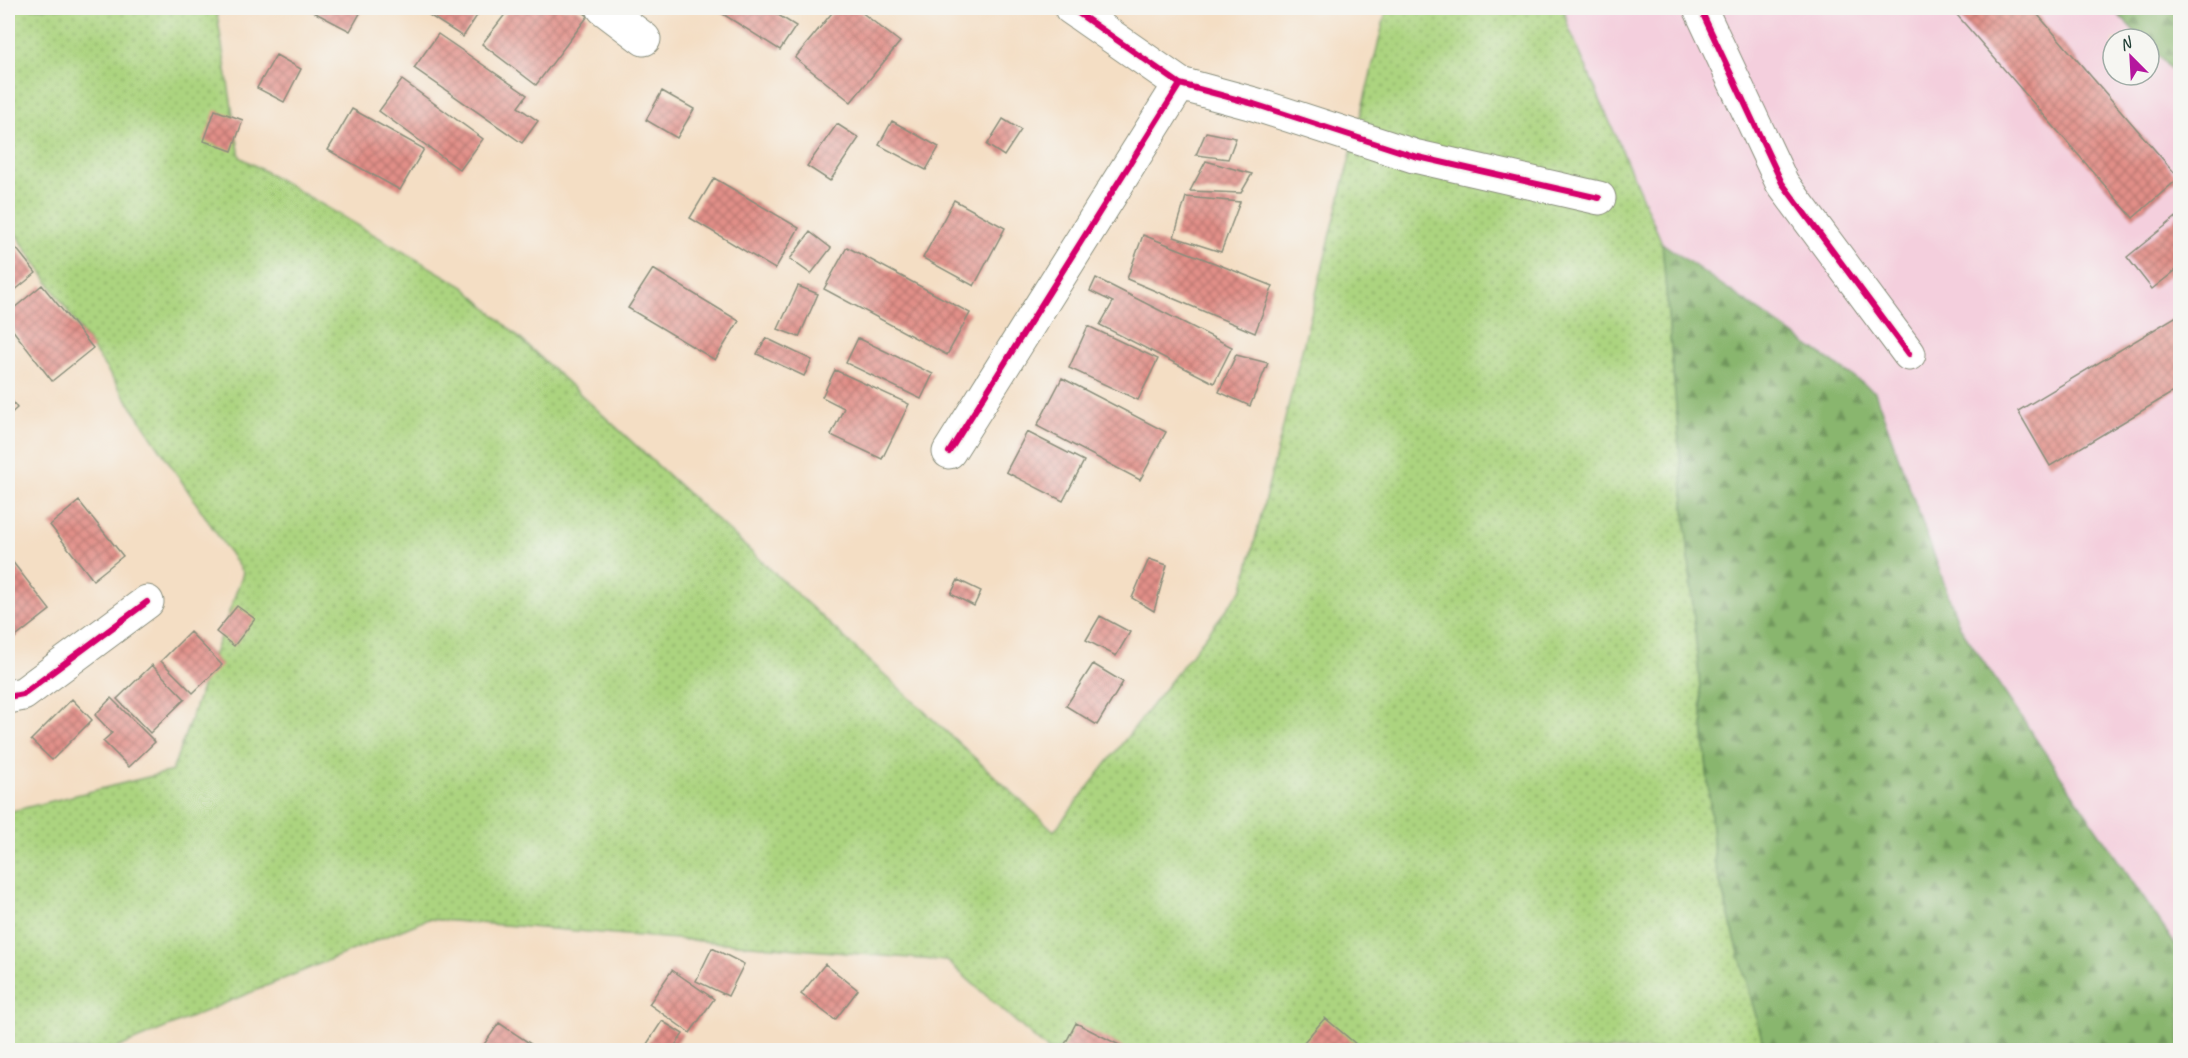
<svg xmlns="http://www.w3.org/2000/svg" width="2188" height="1058" font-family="Caveat,sans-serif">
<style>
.built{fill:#f4cfdd}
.grass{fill:url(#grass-dots);stroke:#66885a;stroke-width:1.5}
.forest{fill:url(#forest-firs);stroke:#547a51;stroke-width:1.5}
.building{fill:url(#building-cross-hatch)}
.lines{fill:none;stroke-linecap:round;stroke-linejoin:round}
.street-casing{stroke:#8a8e7c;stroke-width:35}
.street{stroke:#fff;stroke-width:33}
.cycleway-casing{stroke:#f6f6f2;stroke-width:10}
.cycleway{stroke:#d6006c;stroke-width:6}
</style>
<defs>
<pattern id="grass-dots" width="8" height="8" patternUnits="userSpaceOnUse" patternTransform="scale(1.5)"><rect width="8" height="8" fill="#acd47f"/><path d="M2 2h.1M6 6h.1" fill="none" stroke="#8bad69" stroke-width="1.8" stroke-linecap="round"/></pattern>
<pattern id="forest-firs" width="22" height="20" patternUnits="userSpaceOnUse" patternTransform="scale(1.5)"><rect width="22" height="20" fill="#89b66e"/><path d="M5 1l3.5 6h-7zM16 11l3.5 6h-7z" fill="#6f955b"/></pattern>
<pattern id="building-cross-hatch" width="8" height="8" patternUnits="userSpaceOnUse" patternTransform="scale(1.5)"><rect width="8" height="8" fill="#e28f88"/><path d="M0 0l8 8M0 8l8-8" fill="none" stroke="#b77670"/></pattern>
</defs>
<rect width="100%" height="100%" fill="#f6f6f2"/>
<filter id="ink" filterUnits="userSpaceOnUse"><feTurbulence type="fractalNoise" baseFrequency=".0167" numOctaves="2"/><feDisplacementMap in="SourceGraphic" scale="12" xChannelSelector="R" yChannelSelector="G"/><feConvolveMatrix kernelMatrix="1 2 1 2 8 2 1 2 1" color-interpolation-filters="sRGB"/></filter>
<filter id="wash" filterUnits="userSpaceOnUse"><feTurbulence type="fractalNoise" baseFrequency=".008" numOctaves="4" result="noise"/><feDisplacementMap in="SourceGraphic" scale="24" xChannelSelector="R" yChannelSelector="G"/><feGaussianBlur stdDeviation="1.35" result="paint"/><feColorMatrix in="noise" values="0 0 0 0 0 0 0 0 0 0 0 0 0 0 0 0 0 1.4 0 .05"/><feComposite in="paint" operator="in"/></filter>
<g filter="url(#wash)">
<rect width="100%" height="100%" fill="#f4dec4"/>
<path class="built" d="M1564,8H2112L2142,39H2113V75H2149V46L2180,79V952L1960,627L1875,392L1662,243L1567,23Z"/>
<path class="grass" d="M8,8H216L240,157L464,287L1054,831L1243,588L1387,8H1564L1567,23L1662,243L1715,864L1765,1050H1048L947,961L428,919L112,1050H8V812L172,771L243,573L8,222Z"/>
<path class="forest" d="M2112,8H2180V79L2149,46V39H2142Z
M1662,243L1875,392L1960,627L2180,952V1050H1765L1715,864Z"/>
<g id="blocks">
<path class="building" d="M306,8H363L350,31Z
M418,8H482L463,37Z
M510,8H577L588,16L536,85L482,44Z
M716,8H767L796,26L780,50L715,9Z
M836,8H856L900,42L851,102L795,58Z
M1951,8H2032L2179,178L2133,218Z
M438,34L527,95L518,107L538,121L522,143L414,68Z
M276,55L301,69L284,102L257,88Z
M402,80L483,139L460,170L379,111Z
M662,91L694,109L677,138L646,120Z
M352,109L424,149L400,190L328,150Z
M215,110L243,120L232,151L204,141Z
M1003,119L1021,130L1004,156L987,145Z
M892,121L939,147L926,170L879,145Z
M837,124L859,138L830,181L807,166Z
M1206,132L1236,138L1228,159L1196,155Z
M1206,161L1252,174L1241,193L1190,191Z
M714,178L799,228L775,269L690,218Z
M1186,197L1240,202L1221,252L1174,237Z
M954,200L1005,228L974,286L923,258Z
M2180,214V267L2152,289L2127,257Z
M810,232L831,248L811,274L790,259Z
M1143,235L1273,286L1255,333L1127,279Z
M8,238L36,273L8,296Z
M847,247L970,313L947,355L824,289Z
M653,269L739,321L715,360L628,308Z
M1096,278L1232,347L1214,383L1100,325L1113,302L1090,291Z
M42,285L93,348L52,381L8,324V313Z
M798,286L818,294L799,337L778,329Z
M2180,314V388L2050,466L2018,411Z
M1088,326L1158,359L1138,400L1069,368Z
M766,338L812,360L804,376L757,354Z
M858,338L933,374L921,399L846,363Z
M1236,355L1268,363L1250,406L1219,392Z
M835,370L909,404L882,459L831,435L844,408L822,397Z
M1062,378L1166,432L1140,480L1037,426Z
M8,395L17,408L8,416Z
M1027,432L1084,461L1063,501L1006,472Z
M79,501L123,556L93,580L50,525Z
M8,556L50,610L8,643Z
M1149,559L1167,565L1154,611L1132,598Z
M958,580L981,591L974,606L951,594Z
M237,606L255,619L234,646L216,632Z
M1100,616L1130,632L1116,656L1086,640Z
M190,632L222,665L193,693L161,661Z
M1093,664L1123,682L1097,725L1066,706Z
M152,665L185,699L150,733L117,699Z
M111,698L155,742L129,767L103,741L112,733L95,715Z
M72,699L92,720L52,760L31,740Z
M712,948L744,964L728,996L696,981Z
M825,964L858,990L835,1020L801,994Z
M672,970L714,999L690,1033L649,1004Z
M1325,1018L1363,1050H1297Z
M662,1021L683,1034L672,1050H643Z
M499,1023L540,1050H480Z
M1076,1023L1129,1050H1062Z"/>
</g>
</g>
<g filter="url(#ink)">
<use href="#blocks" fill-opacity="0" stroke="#8a8e7c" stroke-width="1.5"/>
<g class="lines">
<defs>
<path id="street" d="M603,8L644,39
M1071,8L1180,84L1254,104L1414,156L1599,198
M1700,8L1782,183L1909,354
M949,452L1180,84
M8,697L23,694L147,602"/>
</defs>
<use href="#street" class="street-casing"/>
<use href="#street" class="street"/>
<defs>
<path id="cycleway" d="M1071,8L1180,84L1254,104L1414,156L1599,198
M1700,8L1782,183L1909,354
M949,452L1180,84
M8,697L23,694L147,602"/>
</defs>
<use href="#cycleway" class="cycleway-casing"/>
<use href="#cycleway" class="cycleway"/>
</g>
</g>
<rect width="2188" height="1058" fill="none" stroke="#f6f6f2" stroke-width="30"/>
<g transform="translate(2131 57) rotate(336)"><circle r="28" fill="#f6f6f2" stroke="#a0aca6" stroke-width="1.5"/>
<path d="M0-4.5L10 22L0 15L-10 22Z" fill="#b5179e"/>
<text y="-9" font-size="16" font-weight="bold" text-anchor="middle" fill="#1f3d34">N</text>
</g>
</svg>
